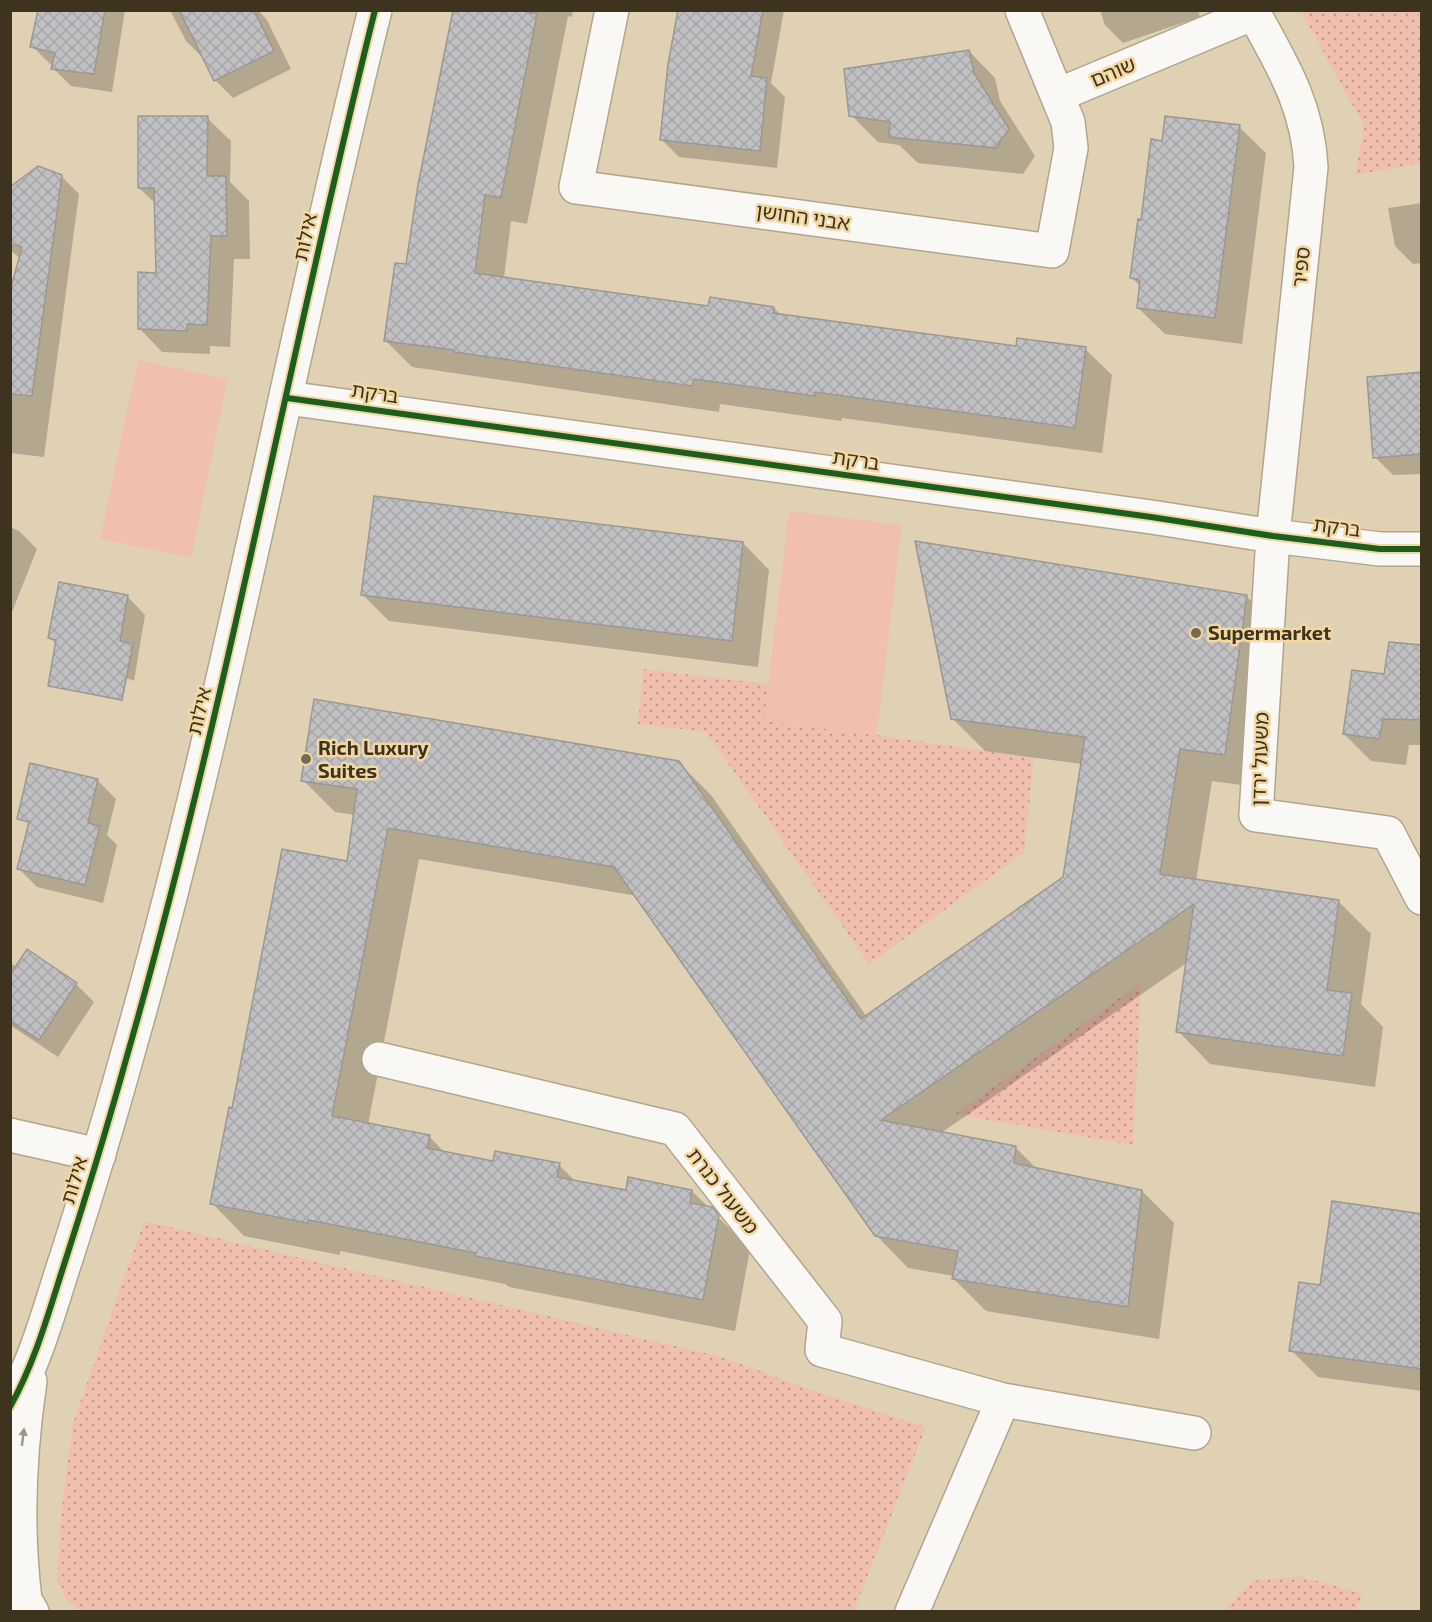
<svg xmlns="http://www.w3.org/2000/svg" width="1432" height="1622" font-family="'Exo 2','Noto Sans Hebrew',sans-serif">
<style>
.grass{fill:url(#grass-dots)}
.pitch{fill:#f1bfb0}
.shadow{fill:#0003}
.building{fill:url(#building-cross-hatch);stroke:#9b9893;stroke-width:1.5}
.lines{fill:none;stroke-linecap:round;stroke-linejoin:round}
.minor-casing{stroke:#b1a58e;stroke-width:36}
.tertiary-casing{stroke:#b1a58e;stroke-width:36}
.secondary-casing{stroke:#b1a58e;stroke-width:36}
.minor{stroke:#faf8f4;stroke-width:33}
.tertiary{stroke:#faf8f4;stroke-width:33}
.secondary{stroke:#faf8f4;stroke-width:33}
.cycleway-casing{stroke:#f2d7a3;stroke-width:10}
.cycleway{stroke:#1b5e20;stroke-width:6}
.oneway{fill:#9c9689}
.poi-dot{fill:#776a53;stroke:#f2d7a3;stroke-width:2}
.labels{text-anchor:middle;stroke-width:5;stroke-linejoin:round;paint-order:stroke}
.street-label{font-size:20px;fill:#3e331e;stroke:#f2d7a3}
.poi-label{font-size:20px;font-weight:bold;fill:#3e331e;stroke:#f2d7a3;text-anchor:start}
</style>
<defs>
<pattern id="grass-dots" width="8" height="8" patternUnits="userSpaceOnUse" patternTransform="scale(1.5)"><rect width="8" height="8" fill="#f1bfb0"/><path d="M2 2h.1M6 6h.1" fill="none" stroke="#c59c8f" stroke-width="1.8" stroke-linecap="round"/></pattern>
<pattern id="building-cross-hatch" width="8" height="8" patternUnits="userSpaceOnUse" patternTransform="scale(1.5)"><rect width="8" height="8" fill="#c0c0c3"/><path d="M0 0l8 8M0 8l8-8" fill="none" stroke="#a6a5a7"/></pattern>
</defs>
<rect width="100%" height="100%" fill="#e0d1b5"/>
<path class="grass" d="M1301,11H1419L1420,40L1422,46L1421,163L1355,175L1364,126Z
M643,669L769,684L765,721L877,735L1034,758L1024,853L869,964L706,732L638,724Z
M1141,983L1133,1145L955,1114Z
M144,1221L722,1357L803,1387L926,1427L854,1611H80L66,1599L57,1579L61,1515L73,1423Z
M1299,1576L1362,1593L1356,1611H1228L1227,1608L1252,1581Z"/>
<path class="pitch" d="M138,360L228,379L191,558L100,539Z
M789,511L902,525L877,735L764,721Z"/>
<path class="shadow" d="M39,10H125L112,92L71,86L53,68V65L50,64L32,46Z
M170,10H258L267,20L291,69L233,98L215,80L204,59L186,41Z
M454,10H573L572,17L568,16L527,224L511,221L504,278L709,308H774L782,316L1017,348L1085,349L1112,375L1102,453L842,418L841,421L720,404L719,412L412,367L385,340L407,266Z
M680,10H784L771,83L785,97L777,168L679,157L661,139Z
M1100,10H1198L1200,17L1123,43L1105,25Z
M969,51L995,78L1000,101L1035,156L1023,174L918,163L899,145L878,142L851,115Z
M207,118L231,141L230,182L249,201L250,259H234L230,347L210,346V354L162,352L139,328L157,275L156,204L139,188Z
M1239,127L1266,153L1242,344L1165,334L1138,308L1141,287L1132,278L1163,143Z
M61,176L79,194L44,457L10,453V297L21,259L10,250V189Z
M1422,203V263L1413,264L1395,246L1388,208Z
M1422,374V474L1393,475L1375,457Z
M10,527L19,531L37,549L10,617Z
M743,543L769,570L758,667L389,621L362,594Z
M127,596L145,615L134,681L79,658L68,656L50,638Z
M1246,596L1279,628L1256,787L1212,781L1196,881L1338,901L1371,934L1361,1004L1383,1027L1375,1087L1210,1064L1178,1031L1188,962L941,1133L1015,1147L1038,1170L1142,1191L1174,1223L1159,1339L986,1311L954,1279V1276L908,1268L876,1235L637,896L419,859L368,1125L429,1136L446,1154L494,1163L559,1165L576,1182L627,1192L692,1191L750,1249L735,1331L509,1287L505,1284L340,1251V1255L244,1236L212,1203L234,1110L348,863L355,815L335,812L303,780L678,762L711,795L867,1017L1064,877L1082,764L985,751L952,718Z
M1422,646V745H1409L1406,765L1371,761L1344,734Z
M98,781L116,799L107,835L117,845L103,903L37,887L19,869L30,825L25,820Z
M10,963L17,967L76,984L94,1002L58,1057L10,1025Z
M1422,1216V1391L1318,1377L1291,1350Z"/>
<path class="building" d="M38,10H105L94,74L51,69L55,53L30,47Z
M179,10H254L274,51L214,81Z
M453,10H518L537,14L501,198L485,195L475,273L708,306L710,297L774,307L773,313L1016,346L1017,338L1086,347L1075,428L815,392V396L694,379L692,386L454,352V350L384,341L395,263L406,264L418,185Z
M678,10H763L751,76L767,78L760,151L660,140L668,64Z
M969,50L974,73L1009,129L996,148L889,137L890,122L849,116L844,69Z
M138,116H208L207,176H226L227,236H211L207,325L187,324V331L138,329V272L156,273L154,188H138Z
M1165,116L1240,125L1215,318L1137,308L1140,280L1130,278L1138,219L1141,220L1151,139L1162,141Z
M38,166L62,175L32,396L10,394V291L22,247L10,244V187Z
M1422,372V454L1373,458L1367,377Z
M374,496L743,542L732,641L361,595Z
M915,541L1247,595L1225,755L1180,749L1160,874L1339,900L1327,990L1352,993L1343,1056L1176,1032L1194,904L881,1120L1016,1146L1014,1163L1142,1190L1128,1307L952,1279L958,1251L875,1236L614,867L388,828L332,1116L430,1135L427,1148L493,1161L495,1151L560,1163L557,1177L626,1190L628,1177L692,1190L690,1203L712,1207L719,1215L703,1300L475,1256L476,1253L308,1220V1223L210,1204L229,1107L232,1108L282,849L347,861L357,789L301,781L314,699L679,761L861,1019L1063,877L1085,737L951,719Z
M59,582L128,595L120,641L133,644L122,700L48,686L56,640L48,638Z
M1389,642L1422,645V720L1383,719L1379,739L1343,734L1352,670L1384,674Z
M30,763L98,779L88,823L100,826L85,885L17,869L29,822L17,819Z
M27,949L77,983L39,1040L10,1021V975Z
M1332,1201L1422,1214V1369L1289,1351L1299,1282L1320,1285Z"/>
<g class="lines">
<defs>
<path id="minor" d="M612,10L576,187L1052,251L1071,148L1068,122L1022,10
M1252,10C1281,63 1308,105 1311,167L1273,536L1256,815L1388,833L1422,898
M1058,95L1254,13
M287,398L1151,517L1273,536L1380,549H1422
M379,1059L675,1129L825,1321L822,1350L1003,1400L1194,1433
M10,1135L99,1155
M912,1612L1003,1400"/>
<path id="tertiary" d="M10,1407C34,1364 47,1318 62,1271C85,1200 107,1128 127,1056C226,711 288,358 375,10
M25,1600C16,1526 19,1455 30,1381"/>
<path id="secondary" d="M10,1587L25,1600L32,1612"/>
</defs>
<use href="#minor" class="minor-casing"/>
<use href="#tertiary" class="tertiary-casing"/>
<use href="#secondary" class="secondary-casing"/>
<use href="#minor" class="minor"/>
<use href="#tertiary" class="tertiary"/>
<use href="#secondary" class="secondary"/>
<defs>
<path id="cycleway" d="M287,398L1151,517L1273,536L1380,549H1422
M10,1407C34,1364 47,1318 62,1271C85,1200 107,1128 127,1056C226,711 288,358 375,10"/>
</defs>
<use href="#cycleway" class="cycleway-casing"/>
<use href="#cycleway" class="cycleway"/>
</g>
<defs><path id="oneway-solid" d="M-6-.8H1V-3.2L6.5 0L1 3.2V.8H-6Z" transform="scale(1.5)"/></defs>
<use class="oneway" href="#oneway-solid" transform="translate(23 1437) rotate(-83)"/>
<g class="poi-dot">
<circle cx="1196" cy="633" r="6"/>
<circle cx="306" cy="759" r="6"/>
</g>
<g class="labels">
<g class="street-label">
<text transform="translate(1113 72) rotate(-23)" y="7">שוהם</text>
<text transform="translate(803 217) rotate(8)" y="7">אבני החושן</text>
<text transform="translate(305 237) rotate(-78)" y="7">אילות</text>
<text transform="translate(1301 267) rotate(-84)" y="7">ספיר</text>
<text transform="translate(375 393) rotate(8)" y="7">ברקת</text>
<text transform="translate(856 460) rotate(8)" y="7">ברקת</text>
<text transform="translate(1337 527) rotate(7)" y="7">ברקת</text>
<text transform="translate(199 711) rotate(-77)" y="7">אילות</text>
<text transform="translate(1260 759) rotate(-88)" y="7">משעול ירדן</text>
<text transform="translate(74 1180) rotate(-73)" y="7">אילות</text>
<text transform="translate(723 1191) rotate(52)" y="7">משעול כנרת</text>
</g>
<g class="poi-label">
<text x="1208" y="640">Supermarket</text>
<text x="318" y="755">Rich Luxury<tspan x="318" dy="23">Suites</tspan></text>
</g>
</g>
<rect width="1432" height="1622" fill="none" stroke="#3e331e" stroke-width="24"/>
</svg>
